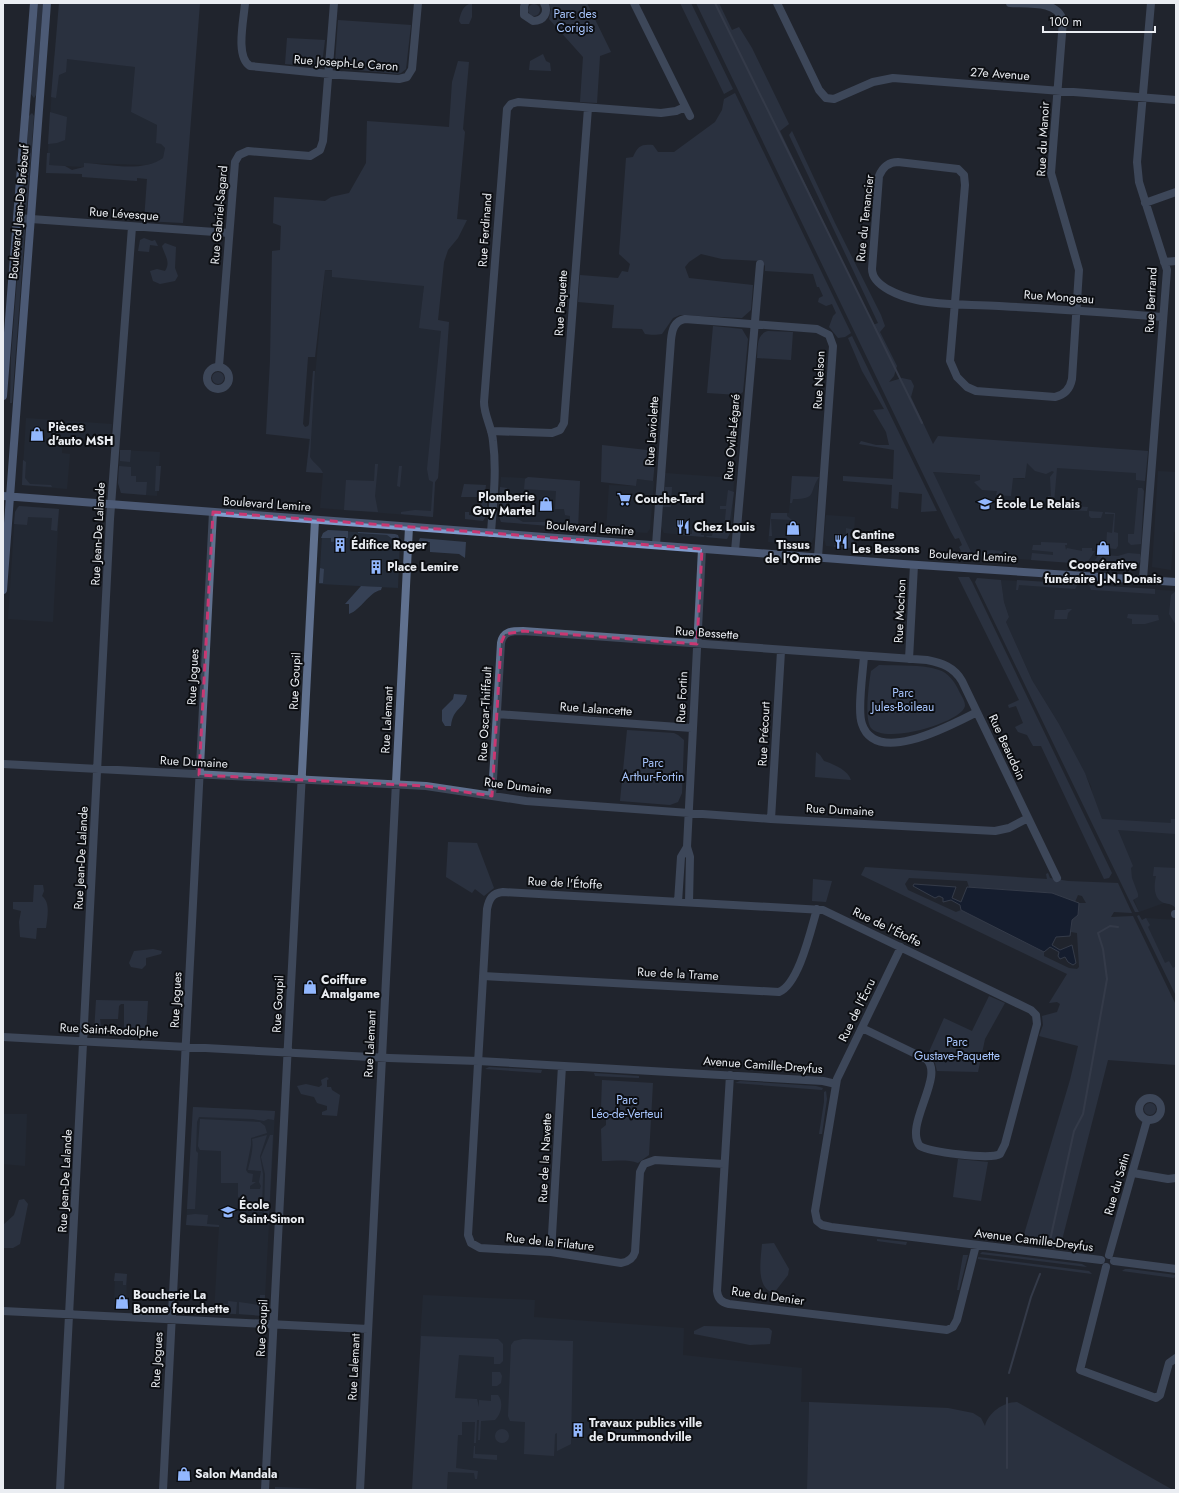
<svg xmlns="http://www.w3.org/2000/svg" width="1179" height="1493" font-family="Jost,sans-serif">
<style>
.built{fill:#252d3a}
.green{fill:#364155;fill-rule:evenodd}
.water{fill:#08152f;stroke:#4c566a}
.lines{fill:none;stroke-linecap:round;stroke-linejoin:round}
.stream{stroke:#4c566a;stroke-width:2}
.street{stroke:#60718f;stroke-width:8}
.secondary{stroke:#819bcc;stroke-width:8}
.marked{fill:none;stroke:#c83872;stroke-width:3;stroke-dasharray:8 5;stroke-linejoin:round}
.labels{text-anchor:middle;stroke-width:4;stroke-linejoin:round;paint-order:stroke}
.park-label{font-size:12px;fill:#a8c6fe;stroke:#0c0e12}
.street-label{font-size:12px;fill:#eaedf2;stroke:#0c0e12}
.poi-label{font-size:12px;font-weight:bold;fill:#eaedf2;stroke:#0c0e12;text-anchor:start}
</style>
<rect width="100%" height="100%" fill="#21252d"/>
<path class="built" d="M54,56L135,67L131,112L157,125L156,142L161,144L165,148L163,158L155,163L146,165L84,163V167L47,165Z
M325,270L386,275L424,286L420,321L449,322L438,478L435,482L433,517L320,508L323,473L306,472Z
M26,418L112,424L110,440L63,437L62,453L70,454L67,489L22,485Z
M1028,443L1148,451L1144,491L1141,557L1138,567L973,556L932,472L1024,479Z
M120,450L160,452L157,496L121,493L118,483Z
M1158,471L1176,472V532H1174L1171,570L1152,567Z
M665,473L734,478L732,529L727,539L664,533L661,526Z
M792,476L819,477L814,537L810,545L768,542L771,513H789Z
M501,477L580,481L578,528L501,522L498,513Z
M637,479L654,481L650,529L647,533L606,530L609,485L636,486Z
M21,506L59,509L53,622L8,619L15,512L17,507Z
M826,515L855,517L853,548L826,546L824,538Z
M328,530L398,535L400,540L398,588L319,584L322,535Z
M1001,580L1176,591V909L1173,905L1164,903L1139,912L1093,798L1091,786L1085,774L1059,724L1032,680L1006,622L1009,617L1004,602Z
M1146,918L1176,920V989L1142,920Z
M193,1107L275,1111L264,1316L214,1313L219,1227L186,1225Z
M3,1114H27L25,1166L3,1164Z
M115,1273L127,1274L126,1308L114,1307Z
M423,1295L535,1300L534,1317L684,1328L683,1355L802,1368L801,1402H809L807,1490H447L449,1460L420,1340Z"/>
<path class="green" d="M38,3H43L36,95L34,98L31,94Z
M59,3H200L183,223L144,221L147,179L137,178V181L82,177V174L46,173L47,153H50L49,165L65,166L72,170L84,167V163C108,164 142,173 163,158L165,148L161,144L156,143L157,125L131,112L135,67L67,59L66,72L59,75L56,98L51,97Z
M472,3V17L469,24H461L459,21C461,12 463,5 472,3Z
M549,3H587L611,52L600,56L597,103L580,102L583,57L549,19L551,10Z
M680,3H691L733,89L724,94Z
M696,3H719L732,30L739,27L752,48L789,124L780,131L873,325L878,323L789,135L792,131L835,223L881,315L885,326L880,332L897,366L894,376L889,382L902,378L911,380L914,386L911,397L933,444L938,436L1148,451L1145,481L1136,480V473L1057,468L1054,503L1048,502V496H1051L1050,477L1054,472L1052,471L1046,474L1035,471L1027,463L1025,478H1013L1011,496L996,495L997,491L982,490L974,482L980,480V475L933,472L973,556L963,555L959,547L962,545L959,538L955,539L951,532Z
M528 10a6 6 0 1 1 12 0a6 6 0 1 1-12 0Z
M338,20L411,25L406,69L401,73L398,74L337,68L335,63Z
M287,38L325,40L322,64L318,67L285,64Z
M543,54L546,61L550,63L551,71L529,70L530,61Z
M458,61L469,62L463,129L465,132L457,219L467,220L458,238L448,250L444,262L438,320L449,322L438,478L435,482L433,517L401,514V512L415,510L431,511L433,482L429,480L427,469L441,331L419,328L424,286L332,277V270H325L315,357H308L303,424L305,427L308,426L309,424L313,371H315L310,457C314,464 320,466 323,473L306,472L310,439L266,434L270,361L272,251L280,250L281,226L273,223L274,197L325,201L331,197L349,193L366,163L367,121L449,127L452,82Z
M735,93L851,333L845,337L838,338L829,327L833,316L836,313L832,304L826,306L818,302L819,298L823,296L819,287H817L813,274L765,271V266L761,261L722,259L701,254L689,262L685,267L689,278L753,285L751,310L742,318L680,315L673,318L662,334C657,335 650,335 645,334L642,329L612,328L614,305L578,302L580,275L618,278L622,271L628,272L630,264L619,254L626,158L633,157C638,146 641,144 653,145L658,152H674L715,122L722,110L724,99Z
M50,112L67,117L65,140L57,143L48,144Z
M32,113L34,116L27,207L25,210L23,207L29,116Z
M22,225L25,230L12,403H10L11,357L21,229Z
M144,238L152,241L155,240L158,246L150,245L149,252L138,251L140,240Z
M165,243L176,247L175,268L178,276L175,281L160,284L153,281L150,271L157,269L165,271C171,262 165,256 162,246Z
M713,326L742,329L748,339L743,392L739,395L707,393Z
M768,331L793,332L791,360L757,358C758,348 756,334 768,331Z
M852,336L937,511L921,512L922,494L899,492L898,509L891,508L892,485L843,481V476L893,479L894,450L859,444L861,441L876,445H889L886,432L873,410L884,409L862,371L848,338Z
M212 378a6 6 0 1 1 12 0a6 6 0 1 1-12 0Z
M602,445L656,451L653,481L637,479L636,486L601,482Z
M120,450H131L130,462L120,461Z
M23,460L26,462L25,478L30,484L51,485L52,487L22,485Z
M375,464H378L375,496L378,512L344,510L346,480L374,481Z
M119,466L131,467V476H136V482H147L146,495L121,493L118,483Z
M156,466H161L159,491H155Z
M399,466H402L400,487L397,486Z
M792,476L819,477C808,493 818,499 793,499L792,503H790Z
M528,477L580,481L578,528L560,526L561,523L570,524V516L565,515L564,509H555L556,491L524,489L525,479Z
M464,484L486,485L485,493H478L477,497H461Z
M500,487L507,488L506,512L523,522H549V526L501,522L498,513Z
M665,487H672L671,507H663Z
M1138,488H1142L1144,491L1141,544L1131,545L1128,542V534H1134Z
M728,490L734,492L730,520H725L726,509H720V506H726Z
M484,495L487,496C486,505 490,512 483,521L465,519V512H469V515L480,516L481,506Z
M19,506L59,509L57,531L51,530L52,518L28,517L27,525L14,524L15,512Z
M1069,506L1088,507L1087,511L1069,510Z
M1089,511L1103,512L1101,518H1091L1089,516Z
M1105,512L1115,513L1114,532L1118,533V546L1116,549L1106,548L1107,532L1112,533L1114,514H1105Z
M771,513H787V516L792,520L771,519L772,536H769Z
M725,527L732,529L727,539L706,537L707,536H712L713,532H724Z
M846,528L855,530L853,548L834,547V545L846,546Z
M692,529L701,531V535H704V537L680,535L681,534H692Z
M328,530L348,531V538H340L339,541L331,542V538H321L323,533Z
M358,532L395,534L398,535L400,543H398V538L395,537L394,540L387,535L358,533Z
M420,538L466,542L465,558L459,554L430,552V542H423L417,544Z
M1041,542L1067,543V545H1065L1066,550L1067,548L1082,551V548H1092V551H1095L1086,564L1031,560L1032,553L1053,555V552L1032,550L1033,545H1041Z
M992,550L1002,551L1003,558L989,557L985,551Z
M1128,553L1140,554L1141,559L1137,567L1094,564L1095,560L1099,555L1118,556Z
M320,568L324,569L323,583H319Z
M958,577H969L972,582L1112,873L1109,878L1104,879L1041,746H1033L1027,735L1018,732L1015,727L1023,723L1016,706L1009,708L1008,705L1019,700Z
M977,578L1001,580L1004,602L1009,617L1006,622L1032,680L1059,724L1085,773L1102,819L1171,823V819H1176V834L1118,830L1133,866L1131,868L1132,878L1138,894V897L1133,900L1139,912H1135L975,582Z
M1017,580L1078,584L1075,589L1019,585L1018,590H1016Z
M1089,585L1155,589V594L1093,590H1091Z
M361,586L382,587L381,590C369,592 361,610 349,614V604H345Z
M1176,591V625L1169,614L1171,595Z
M1067,609H1072L1068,613L1067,619H1054L1055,610H1066Z
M1128,614L1158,615L1159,620L1145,624H1132V619L1127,618Z
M879,665C898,666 921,664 939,670C948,673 954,681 958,689C960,694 965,700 965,706C962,722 886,745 871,728C864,719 869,683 871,671Z
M454,694L467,695C465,709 453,707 451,726H445L442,721V710L453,699Z
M627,730L674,733L678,735L684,740L682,793L678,802L670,805L620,801Z
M816,752L820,755L824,761C833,764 848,770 851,780L815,777Z
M448,842L477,843L494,888L484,896L475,889L472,893L446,877Z
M865,867L1047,879L1046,874L1048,873L1050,878L1068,881L1118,883L1132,913L1114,912L1111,917L1133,916L1176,1005V1065L1108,1060L1062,1240L1055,1242L1054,1244L1059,1249L1022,1244L1025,1231L1070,1080L1078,1046L1039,1036L1043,1025L1042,1016L1057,1012L1060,1004L1057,1002L1049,1003L1067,974L861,875ZM909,878L967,881L969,887L1052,893L1075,902L1078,895L1082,896L1086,903H1079L1078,915L1072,920L1071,932L1077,933L1079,967L1077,969L1069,968L1044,956V952L961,910L956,912L908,890L905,884Z
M1154,867L1176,868V909C1173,904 1169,904 1164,903C1153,899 1154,885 1156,876H1153Z
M813,879L832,881L826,902L812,901Z
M34,885H43L44,891L42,896C51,903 47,918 46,928H37L36,939L20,937L19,922L21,911L13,909V902H33Z
M1139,915L1142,920L1146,918L1150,925L1148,927L1165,963L1169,961L1173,968L1176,966V996L1137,916Z
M153,949L162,951L161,954L146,958V965L142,969L131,967L129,963L134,951Z
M989,996L1005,1003L985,1039L978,1072L937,1071L935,1063L928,1054L944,1018L972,1031Z
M96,1000L148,1001L146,1036L131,1035L124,1028V1004H121L119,1006L118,1019H100L101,1027H115L116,1034L94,1033Z
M489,1067L542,1070L541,1073L485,1069Z
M594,1073L639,1076V1078L595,1076Z
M327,1077L329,1079L327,1080V1087H331L332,1090L340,1095L337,1116L322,1115V1112L327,1110V1106L317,1103L314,1097L301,1094L297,1086L306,1084L319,1087L322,1085L321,1080Z
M602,1080L653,1083L649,1155L638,1163C628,1159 614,1161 602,1161L601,1129L606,1125V1119L601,1108Z
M740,1081L816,1086L823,1088L822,1090L735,1083Z
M826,1091L827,1099L822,1134H819L824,1102V1092Z
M1144 1109a6 6 0 1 1 12 0a6 6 0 1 1-12 0Z
M193,1107L275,1111L274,1120L268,1119L264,1121L253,1119L199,1117L197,1122L196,1151L198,1153L195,1209H187Z
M200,1119L260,1122L265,1126L267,1133L251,1138V1145L246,1170L248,1173L253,1174L252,1182H256L250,1186V1189H260L261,1186L259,1182L261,1171L248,1170C250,1161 254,1148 252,1139L267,1135L260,1156L263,1174L262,1212L240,1211L241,1198L238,1197V1183H221V1151L200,1150L198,1146Z
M270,1135H273L269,1215H264L265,1174L261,1157Z
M958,1159L988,1162L981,1201L953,1197Z
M24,1199L28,1204L20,1244L13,1248H3V1225L14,1215L19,1200Z
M195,1214L208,1215L207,1224L219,1225V1227L186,1225L187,1215Z
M877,1239L907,1242L906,1245L877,1241Z
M774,1243L789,1269L788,1275L774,1293C755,1288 761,1259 762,1244Z
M982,1252L1082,1264L1087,1267L980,1254Z
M963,1255H968L959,1290H957Z
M978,1257L1089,1271L1092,1274L978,1259Z
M1125,1269H1130L1176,1275L1174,1278L1122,1271Z
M115,1273L127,1274L126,1285H123V1281H114Z
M260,1295H265L264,1316L239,1314V1302L259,1305Z
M228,1301L237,1302L236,1314L218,1313L219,1303L228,1304Z
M704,1326L769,1328L772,1331L770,1344L750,1345L694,1334V1331Z
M421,1336L498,1339L503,1344V1361L500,1364H494V1357L459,1355L455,1398L477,1399L479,1407V1400L491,1401V1395H498C504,1402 501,1415 495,1420L481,1421L480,1440H478L479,1420H477L476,1443H474L475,1422H462V1435H458L456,1468L478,1471L477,1479H475L474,1473L448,1472L447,1490H412Z
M523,1339L573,1341L571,1444L557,1451V1433L555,1434L554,1456L524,1454L525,1422L510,1421L508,1416L511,1345L514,1341Z
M492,1372H500L502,1376L501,1383L497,1386H492Z
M809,1402L948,1408L973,1413L981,1418L985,1426C988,1413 1003,1402 1017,1402L1173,1490H807Z
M495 1436a7 7 0 1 1 14 0a7 7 0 1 1-14 0Z
M474,1446H475V1454L497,1455V1460L473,1458Z
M275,1487L345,1490H275Z"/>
<path class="water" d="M914,884L956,887L952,898L961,902L967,887L1052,893L1079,903L1078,915L1072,920L1070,936L1056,937L1052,945L1060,950L1072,945L1076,963L1073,965L1068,962L1065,957L1060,959L1058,956L1059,952L1050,947L1044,952L961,910L960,905L951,900L943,902V898L939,896L935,898L913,886Z"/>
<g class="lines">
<path class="stream" d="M715,3L922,423
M1049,1245L1074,1131L1083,1114L1107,979L1103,949L1098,933L1110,926L1118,927
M1009,1373L1031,1297L1040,1274
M1007,1468V1398"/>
<path class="street" d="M245,3C244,19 235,57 250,66L340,75L399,79L407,77L412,69L418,3
M525,3L524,7V15L533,21C544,21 549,12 544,3
M634,3L690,116
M777,3L819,90L826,98L834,99L873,82L893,78L1176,100
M1010,3C1027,4 1058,0 1063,21L1051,173L1079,270L1072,379C1070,389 1065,395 1055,397L976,391L967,387L957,377L950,361L965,185L964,175L958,169L898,162C889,162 883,166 879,176L872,269C872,287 903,297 917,300C942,306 973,304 999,306C1053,309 1108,312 1162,317
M1145,203L1176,192
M17,218L229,233
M1164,262L1176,261
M219,366L235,162L239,155L248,151L310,156L320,150L323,141L334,3
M207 378a11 11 0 1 1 22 0a11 11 0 1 1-22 0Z
M491,431L552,433L560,430L564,423L588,108
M491,533C493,502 497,472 493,441C492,427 484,416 484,402L507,109L511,104L518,102L661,113L676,111L685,107
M656,545L671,340C672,330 674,321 685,319L817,329L829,335L833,346L818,557
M735,551L760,264
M1143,579L1167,270L1139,182L1137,162L1151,3
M864,656C863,672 857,711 862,724C876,767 953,724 977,712
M909,659L914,565
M497,714L692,728
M3,764L426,786L526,801L771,819L995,831L1009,828L1028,818
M492,796L501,643C503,631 512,631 523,631L927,660C942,663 954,667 962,681L1057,878
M771,819L781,651
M678,902L681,857L687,847
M689,902L690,857L687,847L702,549
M1175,914H1176
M901,947L837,1079L815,1211L817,1221L822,1225L831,1227L1101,1260
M483,976L779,992C799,984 811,929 817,909
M3,1037L389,1058L478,1061L823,1081L836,1084
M730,1075L717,1291C718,1299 721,1302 729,1304L947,1330L953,1327L957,1320L976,1245
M1139 1109a11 11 0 1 1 22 0a11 11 0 1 1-22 0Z
M724,1164L655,1160L644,1164L640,1172L635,1252C633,1259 628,1262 621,1263L551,1252L480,1248L471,1243L468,1235L487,909C489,899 492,893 503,892L823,910L1031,1010L1036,1015L1037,1024L1005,1144L1000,1154C992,1160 929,1152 920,1146C903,1126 946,1075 926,1059L862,1028
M1133,1173L1168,1179L1176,1178
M551,1252L562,1066
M1109,1255L1147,1120
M1114,1261L1176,1269
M1106,1267L1080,1370L1156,1398L1160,1395L1169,1363L1176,1358
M3,1311L368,1329
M60,1490L110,519L132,227
M163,1490L213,512
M265,1490L315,520
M360,1490L409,527"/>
<path class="secondary" d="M3,396L34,3
M3,496L903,564L1176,582
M3,590L47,3"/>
</g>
<path d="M0 0H1179V1493H0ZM213,512L702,549L697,644L523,631L505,634L501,643L492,796L426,786L199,775Z" fill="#21252d" fill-opacity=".55" fill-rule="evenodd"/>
<path class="marked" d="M213,512L702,549L697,644L523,631L505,634L501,643L492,796L426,786L199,775Z"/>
<defs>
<symbol id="shop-bare" viewBox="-9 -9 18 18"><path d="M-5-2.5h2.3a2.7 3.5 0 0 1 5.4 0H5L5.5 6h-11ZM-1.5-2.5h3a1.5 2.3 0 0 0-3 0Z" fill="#92b7fd" stroke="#0c0e12" stroke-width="2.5" paint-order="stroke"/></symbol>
<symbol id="supermarket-bare" viewBox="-9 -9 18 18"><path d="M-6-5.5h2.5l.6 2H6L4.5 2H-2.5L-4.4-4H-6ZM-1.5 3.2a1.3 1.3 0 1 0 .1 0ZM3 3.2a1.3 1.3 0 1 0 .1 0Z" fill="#92b7fd" stroke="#0c0e12" stroke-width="2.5" paint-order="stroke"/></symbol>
<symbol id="school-bare" viewBox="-9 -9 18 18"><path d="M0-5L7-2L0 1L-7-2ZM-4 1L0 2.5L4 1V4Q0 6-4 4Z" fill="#92b7fd" stroke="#0c0e12" stroke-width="2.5" paint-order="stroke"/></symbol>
<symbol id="restaurant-bare" viewBox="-9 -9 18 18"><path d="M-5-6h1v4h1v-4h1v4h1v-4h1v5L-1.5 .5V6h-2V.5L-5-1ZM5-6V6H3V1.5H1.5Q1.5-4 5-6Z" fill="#92b7fd" stroke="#0c0e12" stroke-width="2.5" paint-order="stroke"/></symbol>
<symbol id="building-bare" viewBox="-9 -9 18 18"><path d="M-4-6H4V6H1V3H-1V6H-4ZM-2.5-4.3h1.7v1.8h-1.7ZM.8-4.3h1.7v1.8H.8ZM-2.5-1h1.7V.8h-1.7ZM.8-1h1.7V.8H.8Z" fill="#92b7fd" stroke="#0c0e12" stroke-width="2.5" paint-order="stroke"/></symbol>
</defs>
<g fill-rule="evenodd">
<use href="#shop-bare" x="27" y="424" width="20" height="20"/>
<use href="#supermarket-bare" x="614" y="489" width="20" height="20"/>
<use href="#shop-bare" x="536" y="494" width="20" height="20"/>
<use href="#school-bare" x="975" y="494" width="20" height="20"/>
<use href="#restaurant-bare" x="673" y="517" width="20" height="20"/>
<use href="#shop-bare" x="783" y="518" width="20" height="20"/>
<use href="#restaurant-bare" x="831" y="532" width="20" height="20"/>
<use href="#building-bare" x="330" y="535" width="20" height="20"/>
<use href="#shop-bare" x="1093" y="538" width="20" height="20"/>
<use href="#building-bare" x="366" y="557" width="20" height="20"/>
<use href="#shop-bare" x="300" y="977" width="20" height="20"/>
<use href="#school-bare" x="218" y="1202" width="20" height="20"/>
<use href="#shop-bare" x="112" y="1292" width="20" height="20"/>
<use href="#building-bare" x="568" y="1420" width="20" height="20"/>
<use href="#shop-bare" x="174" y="1464" width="20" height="20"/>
</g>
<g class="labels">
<g class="park-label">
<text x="575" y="18">Parc des<tspan x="575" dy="14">Corigis</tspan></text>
<text x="903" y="697">Parc<tspan x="903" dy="14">Jules-Boileau</tspan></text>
<text x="653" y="767">Parc<tspan x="653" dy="14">Arthur-Fortin</tspan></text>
<text x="957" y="1046">Parc<tspan x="957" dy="14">Gustave-Paquette</tspan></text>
<text x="627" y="1104">Parc<tspan x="627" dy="14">Léo-de-Verteui</tspan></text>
</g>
<g class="street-label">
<text transform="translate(346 63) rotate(4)" y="4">Rue Joseph-Le Caron</text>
<text transform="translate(1000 74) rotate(4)" y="4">27e Avenue</text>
<text transform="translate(1043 139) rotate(-87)" y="4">Rue du Manoir</text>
<text transform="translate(19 212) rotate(-85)" y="4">Boulevard Jean-De Brébeuf</text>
<text transform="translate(124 214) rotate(4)" y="4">Rue Lévesque</text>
<text transform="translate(219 215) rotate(-85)" y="4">Rue Gabriel-Sagard</text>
<text transform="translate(865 218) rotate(-84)" y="4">Rue du Tenancier</text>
<text transform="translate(485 230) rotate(-86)" y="4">Rue Ferdinand</text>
<text transform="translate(1059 297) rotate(4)" y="4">Rue Mongeau</text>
<text transform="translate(1151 300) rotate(-87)" y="4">Rue Bertrand</text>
<text transform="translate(561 303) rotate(-86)" y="4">Rue Paquette</text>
<text transform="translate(819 380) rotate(-87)" y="4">Rue Nelson</text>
<text transform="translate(652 431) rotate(-86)" y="4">Rue Laviolette</text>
<text transform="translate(732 437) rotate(-85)" y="4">Rue Ovila-Légaré</text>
<text transform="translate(267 504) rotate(4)" y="4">Boulevard Lemire</text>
<text transform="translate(590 528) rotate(4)" y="4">Boulevard Lemire</text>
<text transform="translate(98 534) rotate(-87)" y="4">Rue Jean-De Lalande</text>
<text transform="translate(973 556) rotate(3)" y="4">Boulevard Lemire</text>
<text transform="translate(900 611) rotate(-87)" y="4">Rue Mochon</text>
<text transform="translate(707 633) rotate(4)" y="4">Rue Bessette</text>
<text transform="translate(193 677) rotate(-87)" y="4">Rue Jogues</text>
<text transform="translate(295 681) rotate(-87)" y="4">Rue Goupil</text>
<text transform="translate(682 697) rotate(-87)" y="4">Rue Fortin</text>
<text transform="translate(596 709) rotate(4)" y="4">Rue Lalancette</text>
<text transform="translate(485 714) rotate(-87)" y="4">Rue Oscar-Thiffault</text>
<text transform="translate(387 720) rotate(-87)" y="4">Rue Lalemant</text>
<text transform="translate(764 734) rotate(-87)" y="4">Rue Précourt</text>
<text transform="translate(1007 747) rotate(65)" y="4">Rue Beaudoin</text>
<text transform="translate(194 762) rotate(3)" y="4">Rue Dumaine</text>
<text transform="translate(518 786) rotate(7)" y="4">Rue Dumaine</text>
<text transform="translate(840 810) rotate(3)" y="4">Rue Dumaine</text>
<text transform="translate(81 858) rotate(-87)" y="4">Rue Jean-De Lalande</text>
<text transform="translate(565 883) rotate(3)" y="4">Rue de l'Étoffe</text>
<text transform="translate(887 927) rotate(26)" y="4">Rue de l'Étoffe</text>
<text transform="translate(678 974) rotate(3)" y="4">Rue de la Trame</text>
<text transform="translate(176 1000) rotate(-87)" y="4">Rue Jogues</text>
<text transform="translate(278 1004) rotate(-87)" y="4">Rue Goupil</text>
<text transform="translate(857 1010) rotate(-64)" y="4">Rue de l'Écru</text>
<text transform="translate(109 1030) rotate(3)" y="4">Rue Saint-Rodolphe</text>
<text transform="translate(370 1044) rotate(-87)" y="4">Rue Lalemant</text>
<text transform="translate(763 1065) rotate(4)" y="4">Avenue Camille-Dreyfus</text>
<text transform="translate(545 1158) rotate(-87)" y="4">Rue de la Navette</text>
<text transform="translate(65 1181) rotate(-87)" y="4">Rue Jean-De Lalande</text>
<text transform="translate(1117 1184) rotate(-74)" y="4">Rue du Satin</text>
<text transform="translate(1034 1240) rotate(7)" y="4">Avenue Camille-Dreyfus</text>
<text transform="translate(550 1242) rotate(6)" y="4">Rue de la Filature</text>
<text transform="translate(768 1296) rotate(8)" y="4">Rue du Denier</text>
<text transform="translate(262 1328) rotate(-87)" y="4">Rue Goupil</text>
<text transform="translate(157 1360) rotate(-87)" y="4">Rue Jogues</text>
<text transform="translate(354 1367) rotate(-87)" y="4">Rue Lalemant</text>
</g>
<g class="poi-label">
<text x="48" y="431">Pièces<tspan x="48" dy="14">d'auto MSH</tspan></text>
<text x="535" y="501" text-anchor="end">Plomberie<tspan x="535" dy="14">Guy Martel</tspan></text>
<text x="635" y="503">Couche-Tard</text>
<text x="996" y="508">École Le Relais</text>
<text x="694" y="531">Chez Louis</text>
<text x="852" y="539">Cantine<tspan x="852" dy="14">Les Bessons</tspan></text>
<text x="351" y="549">Édifice Roger</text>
<text x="793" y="549" text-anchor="middle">Tissus<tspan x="793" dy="14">de l'Orme</tspan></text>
<text x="1103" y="569" text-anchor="middle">Coopérative<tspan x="1103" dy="14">funéraire J.N. Donais</tspan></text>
<text x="387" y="571">Place Lemire</text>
<text x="321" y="984">Coiffure<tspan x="321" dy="14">Amalgame</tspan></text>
<text x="239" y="1209">École<tspan x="239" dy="14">Saint-Simon</tspan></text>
<text x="133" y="1299">Boucherie La<tspan x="133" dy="14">Bonne fourchette</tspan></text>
<text x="589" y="1427">Travaux publics ville<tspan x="589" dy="14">de Drummondville</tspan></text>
<text x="195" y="1478">Salon Mandala</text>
</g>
</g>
<rect width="1179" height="1493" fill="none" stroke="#eaedf2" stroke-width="8"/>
<path d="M1043 26v6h112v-6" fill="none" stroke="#eaedf2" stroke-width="2"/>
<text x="1049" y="26" font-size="12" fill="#eaedf2" stroke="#0c0e12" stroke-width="3" paint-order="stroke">100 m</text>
</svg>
